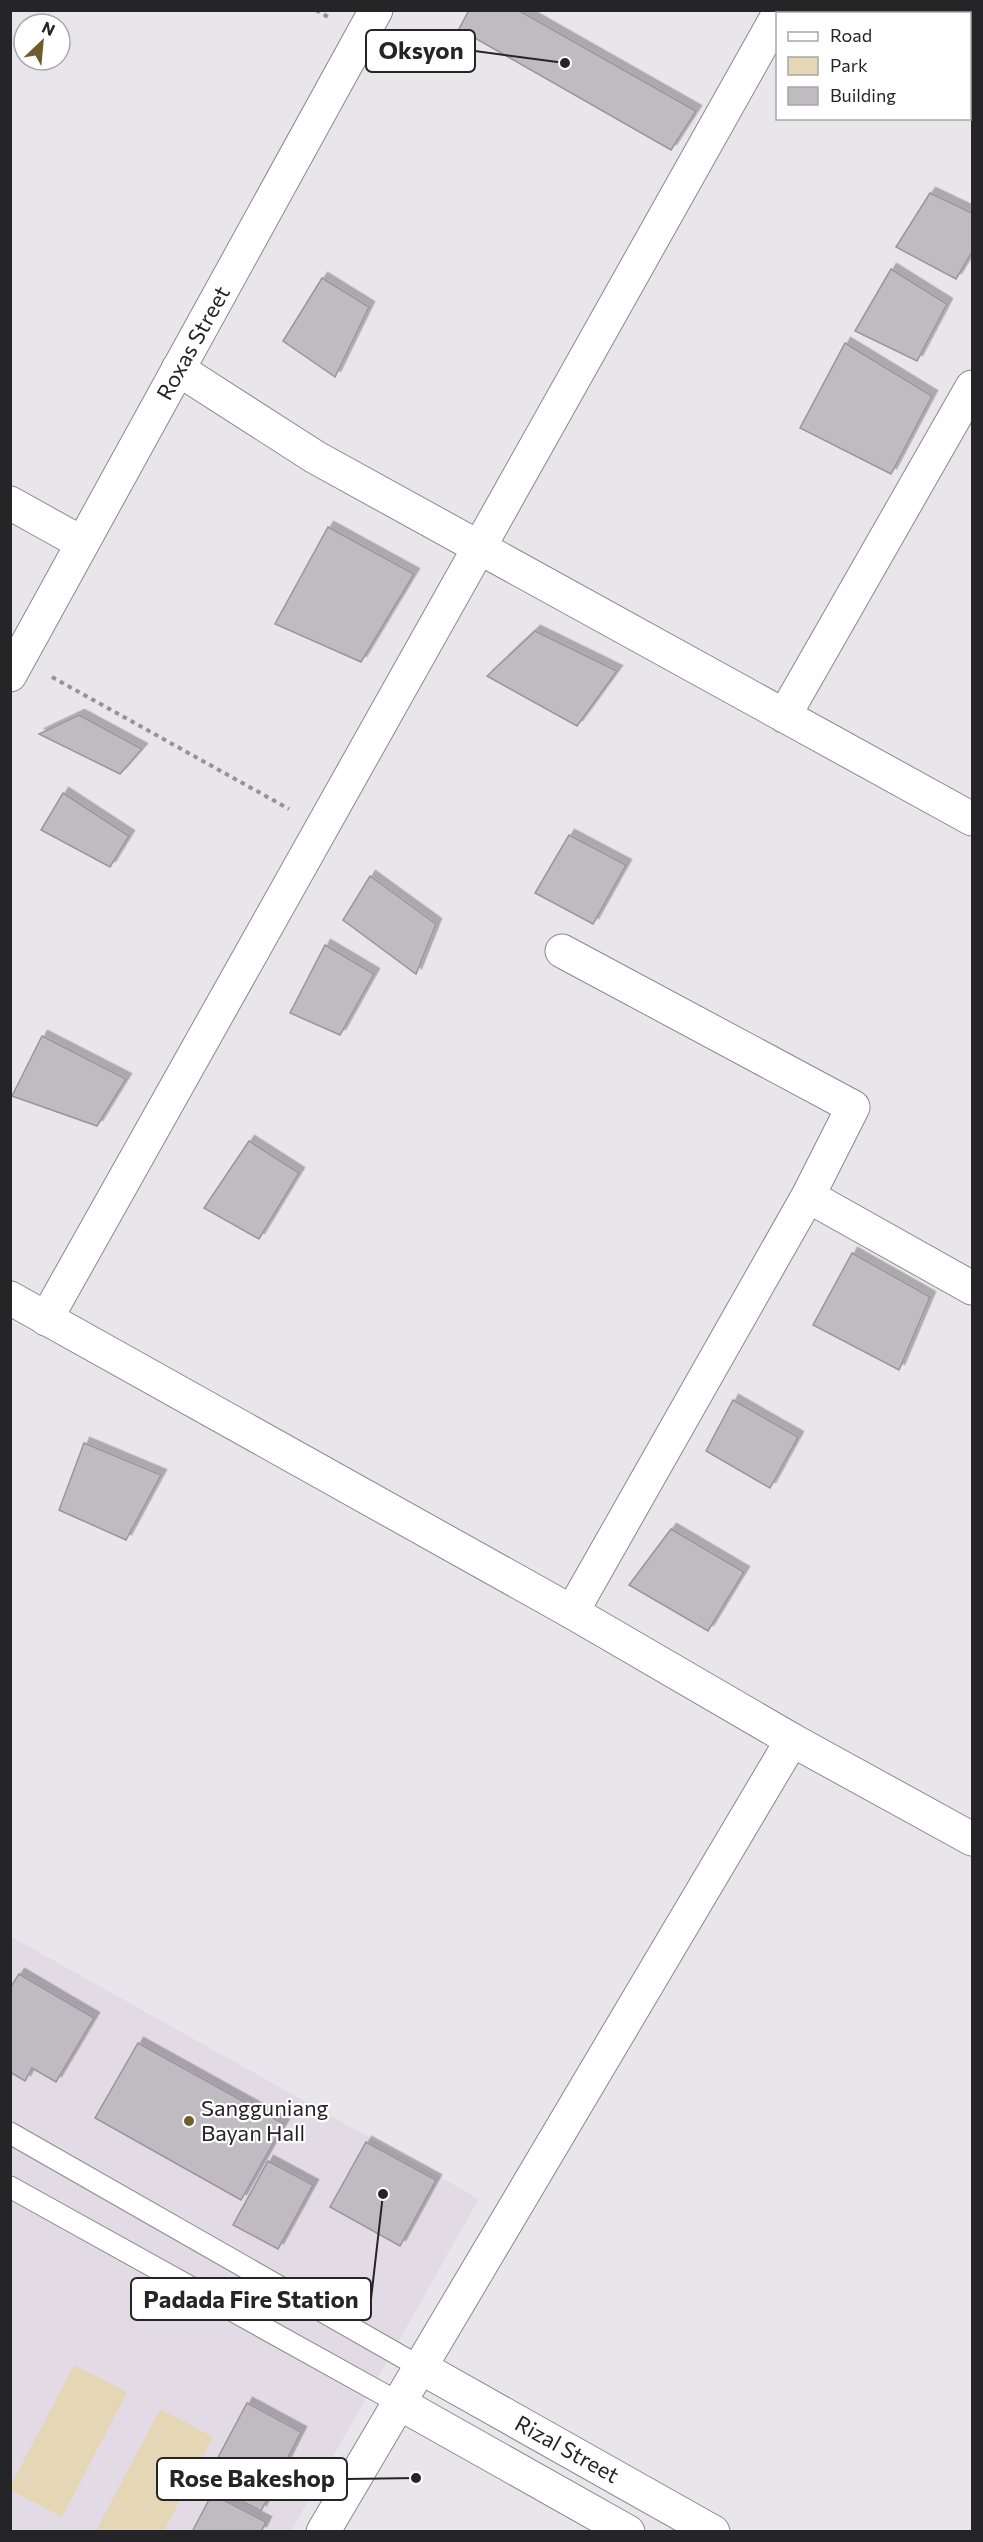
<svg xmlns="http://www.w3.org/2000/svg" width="983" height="2542" font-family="Commissioner,sans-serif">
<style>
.built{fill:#e2dae5}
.green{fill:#e5d7b5}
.building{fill:#bfbbc0;stroke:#99969b;stroke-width:1.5;filter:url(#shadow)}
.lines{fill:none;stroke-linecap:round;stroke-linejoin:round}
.lane-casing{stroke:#8b888c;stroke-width:23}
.street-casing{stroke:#8b888c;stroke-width:35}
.secondary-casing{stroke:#8b888c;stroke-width:35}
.path{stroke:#969397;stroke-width:4;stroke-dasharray:4.5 4.5;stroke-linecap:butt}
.lane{stroke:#fff;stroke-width:21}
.street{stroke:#fff;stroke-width:33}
.secondary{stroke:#fff;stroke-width:33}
.poi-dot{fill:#705d2c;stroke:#fff;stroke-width:2}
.labels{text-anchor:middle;stroke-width:4.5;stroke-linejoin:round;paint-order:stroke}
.street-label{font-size:22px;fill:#252426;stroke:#fff}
.poi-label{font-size:22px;fill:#252426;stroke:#fff;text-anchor:start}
.leader{fill:none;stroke:#252426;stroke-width:2}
.callout-dot{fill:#252426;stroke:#fff;stroke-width:2}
.callout{fill:#fff;stroke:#252426;stroke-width:2}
.callout-label{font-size:24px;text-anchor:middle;font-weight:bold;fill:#252426}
</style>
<defs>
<filter id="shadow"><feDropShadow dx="5.5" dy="-5.5" stdDeviation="0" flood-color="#0004"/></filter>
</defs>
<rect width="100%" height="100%" fill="#e9e6eb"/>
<path class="built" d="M10,1936L479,2199L291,2531H11Z"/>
<path class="green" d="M74,2365L127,2392L62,2517L11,2490V2485Z
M160,2409L213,2437L164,2531H96Z"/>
<path class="building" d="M469,10H518L696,111L671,150L459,29Z
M930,193L972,213V252L956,279L896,247Z
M891,269L947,304L917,361L855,331Z
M322,278L369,307L335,377L283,341Z
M845,343L932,396L891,474L800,428Z
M328,527L414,574L361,662L275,624Z
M535,631L617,671L577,726L487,676Z
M79,715L142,749L120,774L39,734Z
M63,793L129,836L110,867L41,830Z
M569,835L626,865L593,924L535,893Z
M370,876L436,924L416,974L343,920Z
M325,945L374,974L340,1035L290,1013Z
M42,1036L126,1079L97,1126L12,1096Z
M249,1141L299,1173L259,1239L204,1208Z
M852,1253L930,1297L899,1370L813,1325Z
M733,1400L798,1437L770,1488L706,1451Z
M84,1443L161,1475L126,1540L59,1510Z
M671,1529L744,1572L708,1631L629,1585Z
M19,1974L94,2018L56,2082L32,2068L25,2081L10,2072V1988Z
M138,2043L284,2124L241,2200L95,2118Z
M366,2142L436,2180L400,2246L330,2207Z
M268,2161L313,2185L278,2249L233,2225Z
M247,2403L301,2432L261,2511L205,2482Z
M212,2494L266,2522L261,2532H192Z"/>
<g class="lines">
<defs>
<path id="lane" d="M10,2133L420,2367
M10,2187L399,2403"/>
<path id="street" d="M178,369L315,457L972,819
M10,503L82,543
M784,716L972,387
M562,951L853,1107L808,1196
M46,1319L778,15
M572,1612L808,1196L972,1288
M792,1740L972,1839
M323,2532L399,2403"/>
<path id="secondary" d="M811,10L817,14
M970,98L972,100
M10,675L376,10
M10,1298L572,1612L792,1740L399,2403L628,2532
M420,2367L713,2532"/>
</defs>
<use href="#lane" class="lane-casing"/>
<use href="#street" class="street-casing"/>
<use href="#secondary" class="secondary-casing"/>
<path class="path" d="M316,10L330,18
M52,677L289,809"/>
<use href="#lane" class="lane"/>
<use href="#street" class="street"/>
<use href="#secondary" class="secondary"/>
</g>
<circle class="poi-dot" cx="189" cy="2121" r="6"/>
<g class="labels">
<g class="street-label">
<text transform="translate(193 343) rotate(-61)" y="8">Roxas Street</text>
<text transform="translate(567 2449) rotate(29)" y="8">Rizal Street</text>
</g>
<g class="poi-label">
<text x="201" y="2116">Sangguniang<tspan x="201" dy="25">Bayan Hall</tspan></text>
</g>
</g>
<path class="leader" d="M565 63L475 51M383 2194L371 2299M416 2478L347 2479"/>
<g class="callout-dot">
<circle cx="565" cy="63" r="6"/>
<circle cx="383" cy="2194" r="6"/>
<circle cx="416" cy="2478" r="6"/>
</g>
<g class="callout">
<rect x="366" y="30" width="109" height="42" rx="6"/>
<rect x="131" y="2278" width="240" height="42" rx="6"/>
<rect x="157" y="2458" width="190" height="42" rx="6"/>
</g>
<g class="callout-label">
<text x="421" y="59">Oksyon</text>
<text x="251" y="2308">Padada Fire Station</text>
<text x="252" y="2487">Rose Bakeshop</text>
</g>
<rect width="983" height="2542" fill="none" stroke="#252426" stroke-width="24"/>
<rect x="776" y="12" width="195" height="108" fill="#ffffff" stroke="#a8a7a8" stroke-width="1.5"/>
<rect x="788" y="32" width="30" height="9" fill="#ffffff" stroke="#a8a7a8" stroke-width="1.5"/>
<text x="830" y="42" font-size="18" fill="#252426">Road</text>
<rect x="788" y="57" width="30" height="18" fill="#e5d7b5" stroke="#a8a7a8" stroke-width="1.5"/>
<text x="830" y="72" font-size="18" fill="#252426">Park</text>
<rect x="788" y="87" width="30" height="18" fill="#bfbbc0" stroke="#a8a7a8" stroke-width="1.5"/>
<text x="830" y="102" font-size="18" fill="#252426">Building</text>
<g transform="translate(42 42) rotate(26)"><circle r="28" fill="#ffffff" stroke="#a8a7a8" stroke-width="1.5"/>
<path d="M0-4.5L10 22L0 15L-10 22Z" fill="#705d2c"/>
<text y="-9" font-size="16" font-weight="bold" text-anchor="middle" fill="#252426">N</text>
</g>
</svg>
